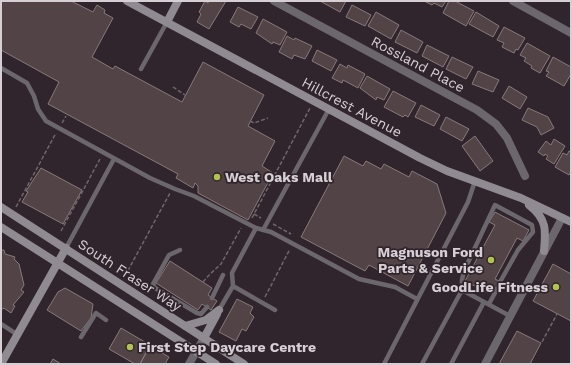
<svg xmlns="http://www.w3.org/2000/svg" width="572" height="365" font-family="'Work Sans',sans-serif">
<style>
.building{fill:#524446;stroke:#88797b}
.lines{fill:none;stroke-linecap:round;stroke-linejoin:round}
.path{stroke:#6f666c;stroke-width:1.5;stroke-dasharray:4 2;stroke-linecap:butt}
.lane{stroke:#6b676c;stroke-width:4.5}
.street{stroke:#6b676c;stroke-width:8}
.secondary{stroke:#908a93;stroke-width:8}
.poi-dot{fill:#b2c34c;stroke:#30252c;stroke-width:1.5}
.labels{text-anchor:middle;stroke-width:3.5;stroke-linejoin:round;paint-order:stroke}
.street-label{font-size:14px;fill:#d6cfd3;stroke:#30252c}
.poi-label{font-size:14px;font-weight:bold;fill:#d6cfd3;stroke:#30252c;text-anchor:start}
</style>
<rect width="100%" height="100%" fill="#30252c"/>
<path class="building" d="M1,1H71L93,12L97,5L105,10L104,13L113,18L92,57L113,69L115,66L182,102L203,62L264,95L248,126L275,141L262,166L273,173L248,220L198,193V186L195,183L193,188L176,178L178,174L48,104L59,82L1,50Z
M205,1L208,3L209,1H226L209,29L197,22L201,14L199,12Z
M320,1H346L340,12Z
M424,1H446L442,7L434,3L432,5Z
M449,1H455L474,11L466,26L443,13Z
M352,5L371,15L365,26L346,17Z
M238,7L258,17L251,29L241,24L239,27L230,22Z
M376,12L399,25L391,39L368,26Z
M476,12L499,26L493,37L469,24Z
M263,19L287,32L280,45L273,42L272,44L256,33Z
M504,27L525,38L518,50L516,49L514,53L502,47L504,43L497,40Z
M401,30L423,42L417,53L395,42Z
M287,36L294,40L295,38L312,46L305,59L294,55L292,59L279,52Z
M527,43L550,56L540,73L531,68L532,66L524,61L526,58L520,55Z
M427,45L449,56L443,67L422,56Z
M317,50L337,60L331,71L312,61Z
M452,57L473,67L466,79L446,69Z
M553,57L571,67V74L564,86L546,76L549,72L546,71Z
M340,64L347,68L348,65L365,74L358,88L343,80L342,83L332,78Z
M478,71L499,80L493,92L472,84Z
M367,76L390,89L384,100L377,97L376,100L360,88Z
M509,86L527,97L520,109L502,98Z
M393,91L416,103L408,117L405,115L403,117L384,107Z
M421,105L440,115L434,126L415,117Z
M528,108L548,117L554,128L541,135L537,127L522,120Z
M446,117L469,129L462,141L440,129Z
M475,136L493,161L480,171L462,146Z
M554,139L565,146L554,164L546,159L548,156L545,154L544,156L538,152L546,141L551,145Z
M569,151L571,152V171L569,175L555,167L563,153L567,155Z
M344,156L363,166L366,161L381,169L384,164L409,177L412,171L437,184L446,213L408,286L369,265L365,271L301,237Z
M41,168L82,190L63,224L22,202L28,192L26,191Z
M495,212L529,230L523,241L517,238L495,279L503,283L499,290L491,286L488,293L465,281L495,225L489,222Z
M1,250H4L5,254L15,257L14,259L19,264L24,285L21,290L24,292L13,305L15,306L11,313L4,308L1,310Z
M170,261L212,288L208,295L217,301L211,310L202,304L198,310L156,283Z
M553,264L571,274V321L533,301Z
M65,288L93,304L91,318L81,331L47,310L58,292Z
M237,299L253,307L250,313L254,317L246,331L242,329L236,341L219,332Z
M121,328L150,345L140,364H135L109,349Z
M517,331L541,343L530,364H499Z
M150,346L169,357L165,364H140Z
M53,359L61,364H50Z"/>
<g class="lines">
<path class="path" d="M173,87L185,95
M250,121L254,123L268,118
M62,123L66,116
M16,207L56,133
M254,214L261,218
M252,218L310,108
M273,224L291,234
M61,231L100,159
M125,276L170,193
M203,282L210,274L221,264L241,228
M265,297L290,249
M542,342L557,314"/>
<path class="lane" d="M1,68L27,83L34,96L38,109L46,121L150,178L175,189L194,196L256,228L271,232L359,279L395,287L417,299
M141,69L167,22
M263,230L329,109
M66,248L114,159
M180,250L169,255L153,284L155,288L197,313L201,314L207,307
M233,286L275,310
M462,290V280L464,271L495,205L532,225L533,232L518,250L500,282
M212,298L223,275
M489,304L497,289
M219,310L233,286L232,273L256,228
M1,324L18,335
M81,337L96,313L106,320
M384,364L468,202L475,181
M422,364L462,290L510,316
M451,364L484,302"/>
<path class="street" d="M274,1L477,110L496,124L507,138L525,176
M513,1L571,33
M189,364L204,338
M485,364L562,218"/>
<path class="secondary" d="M127,1L420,158L447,171L521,198L571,222
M167,22L178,1
M529,205C547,219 546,230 544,251
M1,207L244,364
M1,227L216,364
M185,326L206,320L219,310
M204,338L217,314
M1,364L66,248"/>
</g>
<g class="poi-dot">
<circle cx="217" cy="177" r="4"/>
<circle cx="491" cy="260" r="4"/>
<circle cx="556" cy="287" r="4"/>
<circle cx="130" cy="347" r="4"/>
</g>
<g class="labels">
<g class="street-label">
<text transform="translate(418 64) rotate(28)" y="5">Rossland Place</text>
<text transform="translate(352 107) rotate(28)" y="5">Hillcrest Avenue</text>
<text transform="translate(130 275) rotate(33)" y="5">South Fraser Way</text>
</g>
<g class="poi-label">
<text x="225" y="182">West Oaks Mall</text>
<text x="483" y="257" text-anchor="end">Magnuson Ford<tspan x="483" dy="16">Parts &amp; Service</tspan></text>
<text x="548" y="292" text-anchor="end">GoodLife Fitness</text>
<text x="138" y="352">First Step Daycare Centre</text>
</g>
</g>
<rect width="572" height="365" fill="none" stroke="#d6cfd3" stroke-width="4"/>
</svg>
